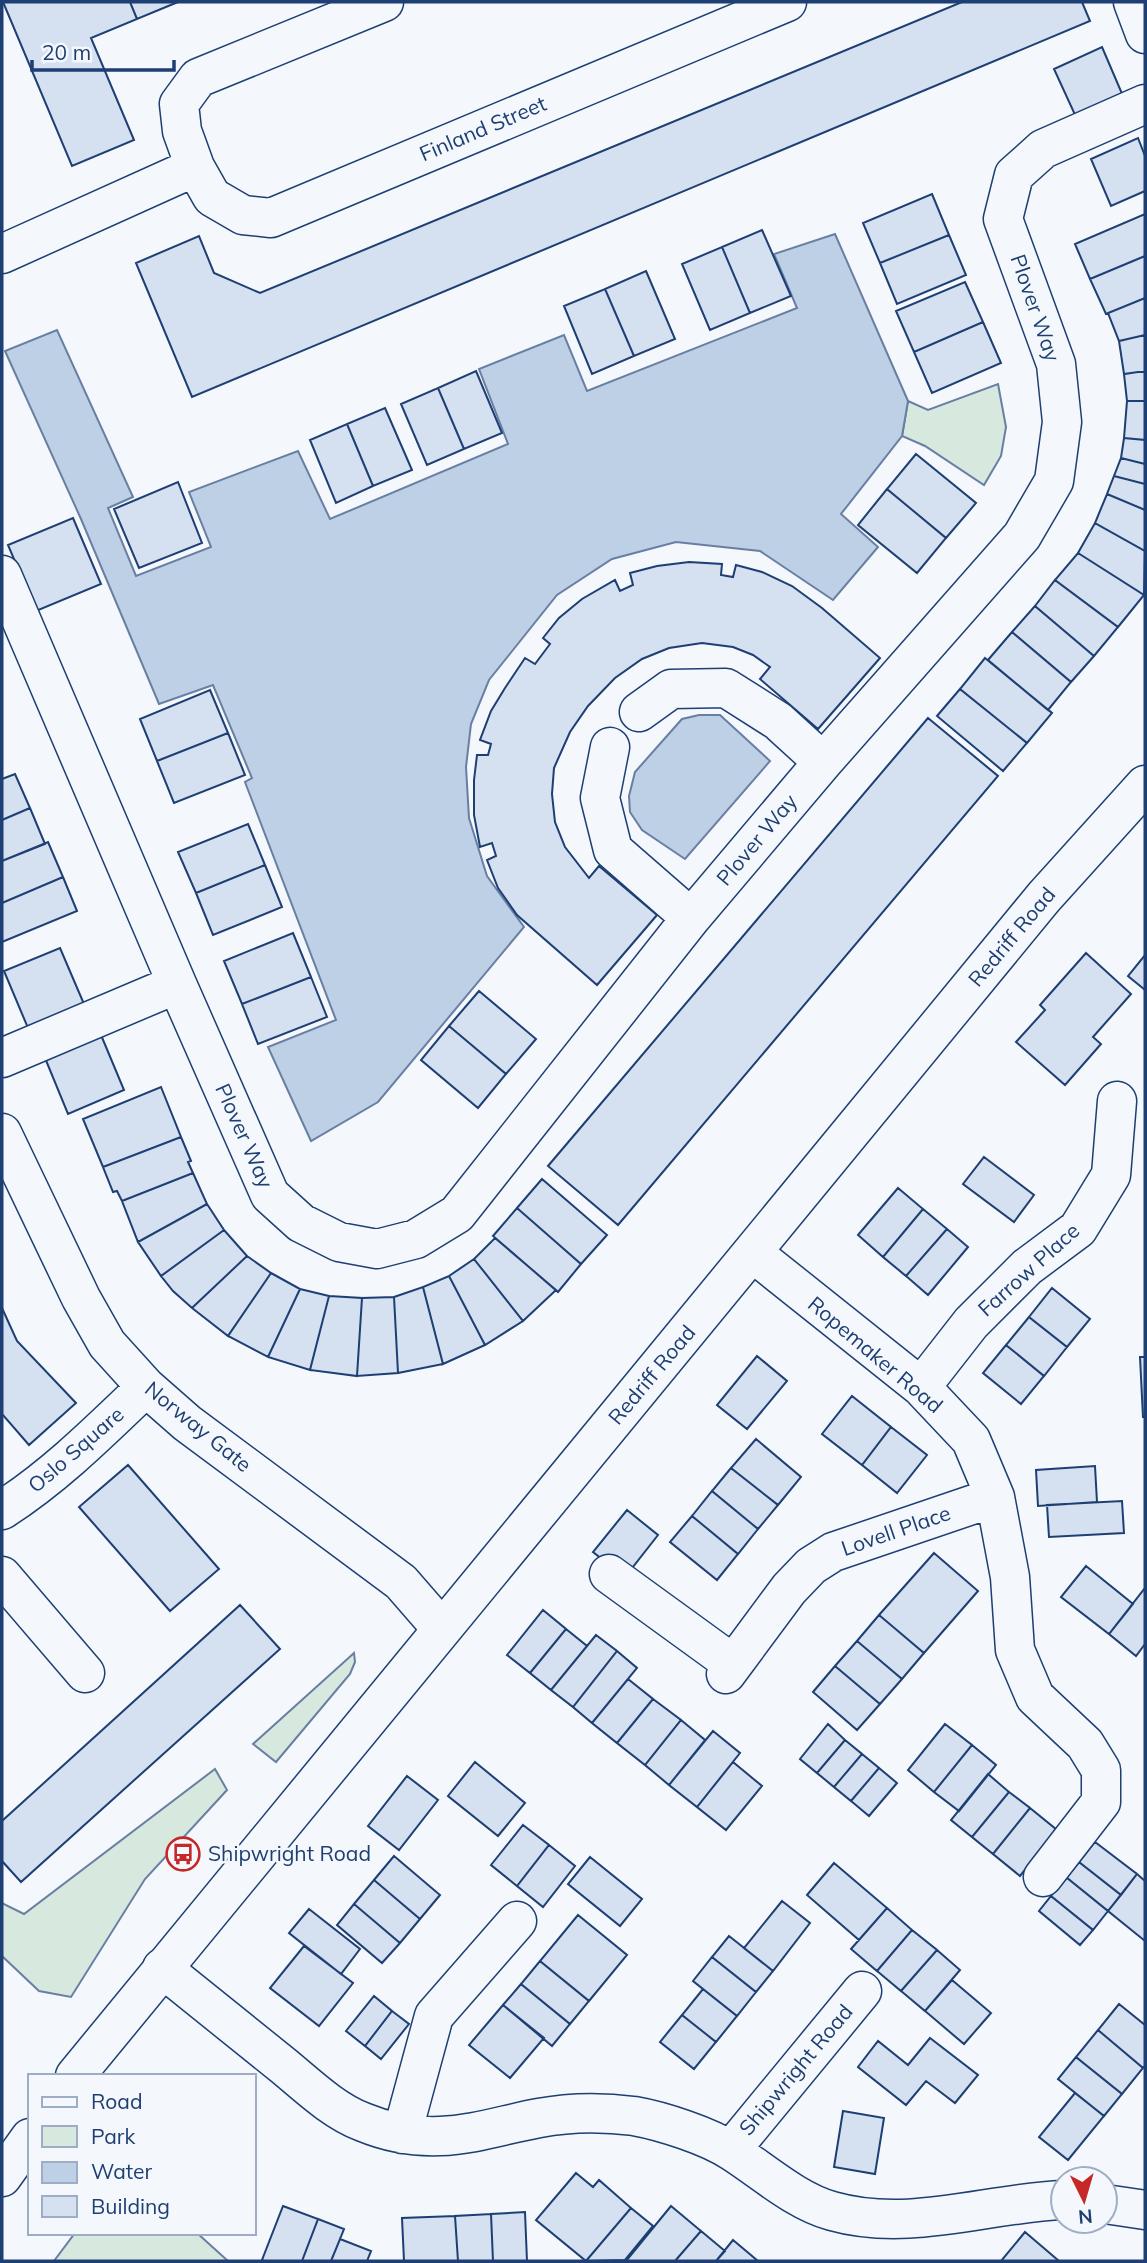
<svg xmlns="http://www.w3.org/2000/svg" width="1147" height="2263" font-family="Mulish,sans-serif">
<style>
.green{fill:#d7e8df;stroke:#687fa3;stroke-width:2}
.water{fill:#bed0e5;stroke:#687fa3;stroke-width:2}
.building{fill:#d5e0f0;stroke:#1d3f73;stroke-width:2}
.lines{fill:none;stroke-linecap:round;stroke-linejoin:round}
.minor-casing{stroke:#1d3f73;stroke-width:41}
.major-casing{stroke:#1d3f73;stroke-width:41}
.minor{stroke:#f4f7fb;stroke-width:38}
.major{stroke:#f4f7fb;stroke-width:38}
.labels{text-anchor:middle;stroke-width:5;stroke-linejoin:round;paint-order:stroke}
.street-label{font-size:21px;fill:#1d3f73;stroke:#f4f7fb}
.poi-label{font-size:21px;fill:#1d3f73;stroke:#f4f7fb;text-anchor:start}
</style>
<rect width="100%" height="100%" fill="#f4f7fb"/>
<path class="green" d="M998,384L1006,427L1001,456L984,485L925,446L902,436L908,401L928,410Z
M354,1653L355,1662L350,1674L276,1762L253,1744Z
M215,1769L227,1790L145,1879L71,1997L39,1991L2,1956V1903L24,1914Z
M75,2233H197L228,2261H54Z"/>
<path class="water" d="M835,234L908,401L902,436L841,514L878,547L833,600L760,551L676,542L612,559L557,595L489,680L471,724L466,767L469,818L487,876L524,927L378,1102L311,1141L268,1047L336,1020L245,782L252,778L213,685L159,704L81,519L5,351L57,330L133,497L108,508L136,576L211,547L189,492L298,451L330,519L508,444L479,369L564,335L587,391L797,308L774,254Z
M699,715H720L770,761L685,859L642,830L630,812L629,796L635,772L682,719Z"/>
<path class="building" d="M3,2H130L137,19L91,38L134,140L72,166Z
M130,2H178L137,19Z
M962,2H1082L1090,21L192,397L136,263L199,236L214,273L260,293Z
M1102,47L1123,96L1076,117L1054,69Z
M1138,138L1145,156V191L1111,206L1091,159Z
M932,194L949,235L880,263L863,223Z
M1145,214V256L1090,279L1075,244Z
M762,230L791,296L750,313L722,247Z
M949,235L966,275L897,304L880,263Z
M722,247L750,313L710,330L682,264Z
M1145,256V298L1106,314L1090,279Z
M646,271L675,339L634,356L605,289Z
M965,282L983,322L914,352L896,311Z
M605,289L634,356L592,374L564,306Z
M1145,298V335L1119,341L1108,313Z
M983,322L1001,363L932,393L914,352Z
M1145,335V371L1124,374L1119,341Z
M476,371L502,433L464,449L438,388Z
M1145,371V401H1127L1124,374Z
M438,388L464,449L427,465L401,404Z
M1127,401H1145V440L1124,438Z
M385,408L412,470L373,486L347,424Z
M347,424L373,486L336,503L310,440Z
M1124,438L1145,440V464L1121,458Z
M916,454L976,503L946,538L887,489Z
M1121,458L1145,464V484L1114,476Z
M1114,476L1145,484V510L1107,494Z
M178,482L202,543L139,568L114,509Z
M887,489L946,538L917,573L858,525Z
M1107,494L1145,510V551L1095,523Z
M73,518L101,584L36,611L8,545Z
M1095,523L1145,551L1144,595L1078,553Z
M1078,553L1144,595L1118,627L1055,580Z
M689,562L722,564L721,575L733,577L736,565L762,572L792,586L822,608L880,658L818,729L760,679L770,667L753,655L733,647L702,643L669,648L642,659L615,678L588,706L570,732L554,768L552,794L555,822L565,847L589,878L599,866L657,915L597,985L517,915L498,888L487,860L496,856L492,843L480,847L474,815V780L477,755H488L491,744L480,740L491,711L505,688L525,658L535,664L550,644L543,638L559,618L582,599L615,580L620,591L633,585L630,573L657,566Z
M1055,580L1118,627L1094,656L1035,606Z
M1035,606L1094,656L1071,682L1012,632Z
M1012,632L1071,682L1048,710L988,660Z
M985,658L1052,713L1027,743L960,689Z
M960,689L1027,743L1003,771L937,716Z
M210,690L228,733L157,761L140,719Z
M928,718L998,776L618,1225L548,1166Z
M228,733L245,775L174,803L157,761Z
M15,774L30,808L2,820V779Z
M30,808L45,844L2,861V820Z
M248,824L265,865L196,893L178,852Z
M48,842L63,877L2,903V861Z
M265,865L282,907L213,935L196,893Z
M63,877L77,911L2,942V903Z
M293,933L311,977L242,1004L224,961Z
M60,948L84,1004L28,1028L4,971Z
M1086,953L1131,994L1093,1037L1101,1044L1065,1085L1016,1042L1045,1010L1040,1005Z
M1145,955V990L1128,976Z
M311,977L327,1017L258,1044L242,1004Z
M479,991L536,1039L506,1074L449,1026Z
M449,1026L506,1074L478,1108L421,1060Z
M101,1035L124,1090L68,1114L45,1058Z
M161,1087L181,1137L103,1167L83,1119Z
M181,1137L191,1161L188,1162L193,1173L122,1201L117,1191L113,1192L103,1167Z
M984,1157L1034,1195L1014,1222L963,1184Z
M193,1173L207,1204L138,1242L122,1201Z
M542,1179L607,1235L581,1264L517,1208Z
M898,1188L923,1209L883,1257L858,1235Z
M207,1204L224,1230L161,1276L138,1242Z
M517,1208L581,1264L558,1292L493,1236Z
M923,1209L947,1229L906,1276L883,1257Z
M947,1229L968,1247L928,1295L906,1276Z
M224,1230L247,1256L192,1308L173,1291L161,1276Z
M495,1238L556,1290L523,1321L474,1259Z
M247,1256L271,1273L228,1336L192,1308Z
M474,1259L523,1321L485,1345L449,1276Z
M271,1273L300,1289L268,1357L228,1336Z
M449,1276L485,1345L443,1364L423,1287Z
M423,1287L443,1364L398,1373L394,1297Z
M1052,1288L1090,1319L1067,1347L1029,1317Z
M300,1289L329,1296L310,1370L268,1357Z
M329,1296L362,1298L357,1376L310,1370Z
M394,1297L398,1373L357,1376L362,1298Z
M2,1308L17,1341L76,1403L29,1445L2,1414Z
M1029,1317L1067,1347L1044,1376L1006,1345Z
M1006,1345L1044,1376L1021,1404L983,1373Z
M757,1356L787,1381L747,1429L717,1405Z
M1140,1357H1145V1417H1143Z
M852,1396L891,1427L862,1465L822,1434Z
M891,1427L927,1455L897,1493L862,1465Z
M756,1439L801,1477L778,1505L731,1468Z
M128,1465L219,1569L170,1611L79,1507Z
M1095,1466L1097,1502L1038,1506L1036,1470Z
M731,1468L778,1505L758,1529L712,1491Z
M712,1491L758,1529L738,1554L692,1516Z
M1122,1501L1124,1533L1049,1537L1047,1505Z
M627,1510L658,1535L625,1577L593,1552Z
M692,1516L738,1554L717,1580L670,1542Z
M934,1553L978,1591L924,1653L879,1615Z
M1086,1566L1133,1604L1109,1634L1061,1597Z
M1145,1588V1644L1136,1656L1109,1634Z
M240,1605L280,1649L21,1882L2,1861V1821Z
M543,1610L566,1629L530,1673L507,1655Z
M879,1615L924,1653L902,1679L857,1641Z
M566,1629L587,1646L551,1690L530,1673Z
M596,1635L617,1651L573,1707L551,1690Z
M857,1641L902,1679L880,1704L835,1666Z
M617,1651L637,1668L592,1723L573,1707Z
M835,1666L880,1704L857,1730L813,1692Z
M628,1679L653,1699L617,1743L592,1723Z
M653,1699L681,1720L645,1765L617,1743Z
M681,1720L705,1740L669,1785L645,1765Z
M828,1724L845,1740L817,1773L800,1759Z
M945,1724L972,1745L934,1792L908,1770Z
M713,1731L740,1753L697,1807L669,1785Z
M845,1740L862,1754L834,1787L817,1773Z
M972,1745L996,1765L959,1811L934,1792Z
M862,1754L879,1768L851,1801L834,1787Z
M475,1762L525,1803L498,1836L448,1796Z
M733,1762L762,1786L726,1830L697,1807Z
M879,1768L897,1783L869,1816L851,1801Z
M988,1774L1009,1792L972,1837L951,1820Z
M407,1776L438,1800L399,1850L368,1826Z
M1009,1792L1030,1808L993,1854L972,1837Z
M1030,1808L1057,1830L1020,1876L993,1854Z
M523,1825L549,1845L517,1886L491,1865Z
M1095,1842L1137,1874L1121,1895L1079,1862Z
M549,1845L575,1866L543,1907L517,1886Z
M394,1856L440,1895L420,1919L374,1880Z
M590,1857L642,1899L620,1926L568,1884Z
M1079,1862L1121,1895L1108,1911L1066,1877Z
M834,1863L887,1908L859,1940L807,1895Z
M1137,1874L1145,1881V1941L1108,1911Z
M1066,1877L1108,1911L1093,1930L1051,1896Z
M374,1880L420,1919L400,1943L354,1904Z
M1051,1896L1093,1930L1080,1945L1039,1911Z
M782,1901L810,1923L773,1971L744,1948Z
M354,1904L400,1943L382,1963L337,1925Z
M887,1908L912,1930L877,1971L851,1949Z
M309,1909L360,1949L341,1974L289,1933Z
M578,1915L627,1955L589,2001L540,1961Z
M912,1930L937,1950L901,1991L877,1971Z
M729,1936L773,1971L756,1992L712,1957Z
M304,1946L353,1983L319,2026L270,1988Z
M937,1950L960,1970L925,2011L901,1991Z
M712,1957L756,1992L737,2016L693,1981Z
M540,1961L589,2001L570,2024L521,1984Z
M952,1980L991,2013L964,2044L925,2011Z
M521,1984L570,2024L552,2046L503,2005Z
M703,1989L737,2016L716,2042L682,2015Z
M374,1996L392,2011L365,2046L346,2031Z
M1119,2004L1145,2025V2066L1143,2068L1098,2030Z
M503,2005L544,2038L510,2078L469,2045Z
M392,2011L409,2024L381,2059L365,2046Z
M682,2015L716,2042L694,2069L660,2042Z
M1098,2030L1143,2068L1122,2094L1076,2057Z
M930,2038L978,2075L955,2103L926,2081L906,2105L858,2067L878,2041L908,2065Z
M1076,2057L1122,2094L1104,2116L1058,2079Z
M1075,2093L1104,2116L1068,2160L1039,2137Z
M843,2111L884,2118L875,2174L834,2167Z
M576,2173L593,2187L599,2180L631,2208L586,2261L536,2220Z
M283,2206L318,2219L302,2261H264L262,2260Z
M671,2206L701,2231L675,2261H626Z
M631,2208L653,2226L625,2260L586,2261Z
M525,2212L527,2261H493L491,2214Z
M491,2214L493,2261H458L455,2216Z
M455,2216L458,2261H404L402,2218Z
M318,2219L344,2229L340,2239L331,2261H302Z
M701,2231L725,2251L716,2261H675Z
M1025,2232L1059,2261H1001Z
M340,2239L371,2251L367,2261H331Z
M733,2240L758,2261H716Z"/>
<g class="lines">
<defs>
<path id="minor" d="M384,2L198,78L179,104L182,131L195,167L212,197L243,215L271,218L787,2
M1133,2L1145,34
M2,254L195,167
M2,575L177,984L270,1195L301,1223L339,1242L377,1249L416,1239L457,1214L691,918L823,762L1022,536L1054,481L1062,422L1056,364L1003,219L1014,175L1043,149L1145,104
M639,712L671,689L726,688L778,721L823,762
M610,747L600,798L613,850L691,918
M2,1058L177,984
M2,1133L81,1298L107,1344L146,1387L187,1423L401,1582L441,1628
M753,1253L921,1387L971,1440L995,1497L1010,1577L1015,1650L1035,1697L1085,1744L1101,1770V1802L1043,1877
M921,1387L971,1323L1027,1267L1078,1229L1111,1175L1117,1101
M2,1510C55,1476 100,1431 146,1387
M609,1574L733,1664
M2,1576L85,1673
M726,1674L789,1589L811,1566L833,1552L995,1497
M162,1968C203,2001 244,2034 285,2067C309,2087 334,2111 363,2122C387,2132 415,2137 440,2136C474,2135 506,2124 539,2118C570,2112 603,2112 634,2116C662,2121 709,2136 733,2152C764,2172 796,2201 832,2211C909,2233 987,2203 1063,2200
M402,2134L434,2016L517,1921
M731,2150L862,1991
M1105,2204L1145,2210"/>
<path id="major" d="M75,2076L1044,897L1145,785
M2,2177L30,2138"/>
</defs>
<use href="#minor" class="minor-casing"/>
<use href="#major" class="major-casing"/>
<use href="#minor" class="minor"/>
<use href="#major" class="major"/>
</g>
<defs>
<symbol id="bus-ring" viewBox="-11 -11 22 22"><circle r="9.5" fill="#f4f7fb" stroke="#c62828" stroke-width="1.5"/><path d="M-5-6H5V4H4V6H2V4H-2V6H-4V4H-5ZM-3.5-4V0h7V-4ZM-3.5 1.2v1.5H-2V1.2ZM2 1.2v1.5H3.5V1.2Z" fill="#c62828"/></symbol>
</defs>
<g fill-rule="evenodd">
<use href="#bus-ring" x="164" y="1835" width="38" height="38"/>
</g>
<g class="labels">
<g class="street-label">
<text transform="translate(483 129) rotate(-23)" y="7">Finland Street</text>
<text transform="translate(1035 308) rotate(71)" y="7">Plover Way</text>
<text transform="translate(757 840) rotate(-50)" y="7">Plover Way</text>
<text transform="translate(1012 937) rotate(-50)" y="7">Redriff Road</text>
<text transform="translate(244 1136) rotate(66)" y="7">Plover Way</text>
<text transform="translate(1029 1270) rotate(-42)" y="7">Farrow Place</text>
<text transform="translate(875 1355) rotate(40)" y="7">Ropemaker Road</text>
<text transform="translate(652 1375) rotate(-50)" y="7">Redriff Road</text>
<text transform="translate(198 1427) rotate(39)" y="7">Norway Gate</text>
<text transform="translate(76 1450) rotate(-41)" y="7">Oslo Square</text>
<text transform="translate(896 1531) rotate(-19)" y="7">Lovell Place</text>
<text transform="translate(796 2070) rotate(-50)" y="7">Shipwright Road</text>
</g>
<g class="poi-label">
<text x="208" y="1861">Shipwright Road</text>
</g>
</g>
<rect width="1147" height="2263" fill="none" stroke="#1d3f73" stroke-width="7"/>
<rect x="28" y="2074" width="228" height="161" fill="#f4f7fb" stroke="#9eadc5" stroke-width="2"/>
<rect x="42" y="2097" width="35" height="10" fill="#f4f7fb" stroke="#9eadc5" stroke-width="2"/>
<text x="91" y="2109" font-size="21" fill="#1d3f73">Road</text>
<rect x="42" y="2126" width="35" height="21" fill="#d7e8df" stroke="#9eadc5" stroke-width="2"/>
<text x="91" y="2144" font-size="21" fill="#1d3f73">Park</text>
<rect x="42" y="2162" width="35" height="21" fill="#bed0e5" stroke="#9eadc5" stroke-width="2"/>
<text x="91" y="2179" font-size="21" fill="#1d3f73">Water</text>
<rect x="42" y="2196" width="35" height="21" fill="#d5e0f0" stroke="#9eadc5" stroke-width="2"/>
<text x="91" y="2214" font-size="21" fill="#1d3f73">Building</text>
<g transform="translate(1084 2200) rotate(175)"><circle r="33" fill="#f4f7fb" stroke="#9eadc5" stroke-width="2"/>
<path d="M0-5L12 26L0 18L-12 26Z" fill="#c62828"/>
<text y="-10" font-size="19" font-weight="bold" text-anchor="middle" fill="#1d3f73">N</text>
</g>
<path d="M32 60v10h142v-10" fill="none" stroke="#1d3f73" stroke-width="3.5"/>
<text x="42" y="60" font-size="21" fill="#1d3f73" stroke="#f4f7fb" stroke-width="5" paint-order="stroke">20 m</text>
</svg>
